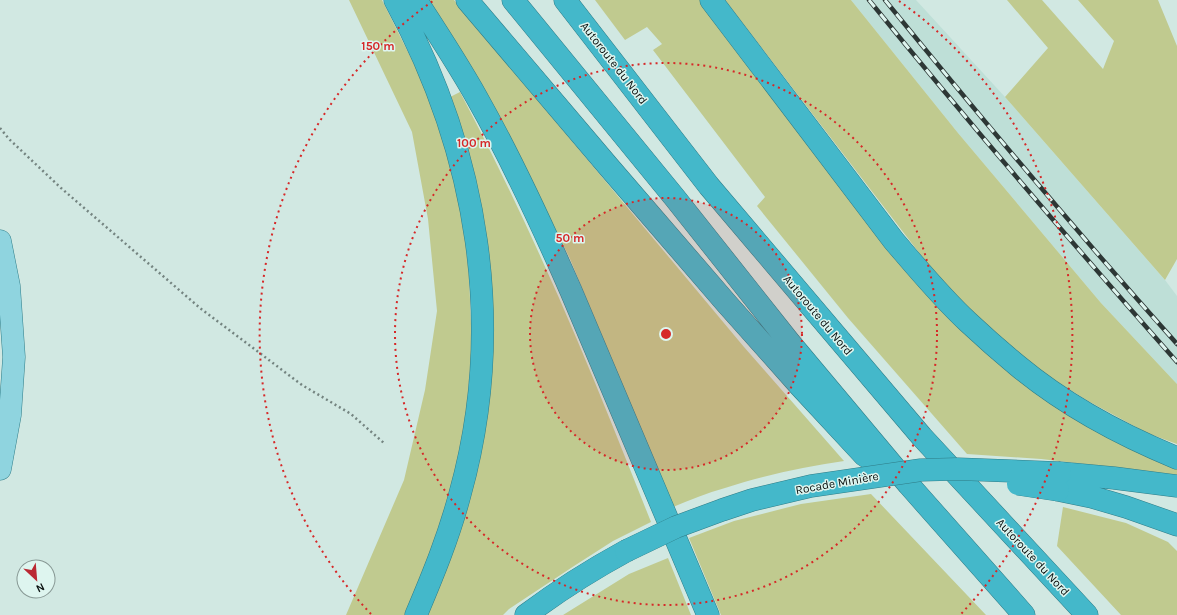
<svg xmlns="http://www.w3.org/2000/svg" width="1177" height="615" font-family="Karla,sans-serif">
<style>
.built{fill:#bedfd7}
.green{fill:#c0ca8f}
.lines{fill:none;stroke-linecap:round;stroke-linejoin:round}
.major-casing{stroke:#2f7d88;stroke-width:23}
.highway-casing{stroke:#2f7d88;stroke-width:23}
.path{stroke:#748480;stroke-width:2.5;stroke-dasharray:2 3;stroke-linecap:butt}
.major{stroke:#8fd4df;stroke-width:22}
.highway{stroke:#44b8ca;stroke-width:22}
.rail-casing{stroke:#2d3735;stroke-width:4.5}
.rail{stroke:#def5ef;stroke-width:3;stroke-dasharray:9;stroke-linecap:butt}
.highway-bridge-casing{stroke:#2f7d88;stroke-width:23;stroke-linecap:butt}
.highway-bridge{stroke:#44b8ca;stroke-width:22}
.ring{fill:none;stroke:#d62828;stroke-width:2;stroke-dasharray:2 4}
.labels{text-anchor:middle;stroke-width:3;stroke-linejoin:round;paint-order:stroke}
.street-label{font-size:12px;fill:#080f0e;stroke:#def5ef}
.centre{fill:#d62828;stroke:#def5ef;stroke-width:2}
.ring-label{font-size:12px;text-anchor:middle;font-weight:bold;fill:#d62828;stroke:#def5ef;stroke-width:3;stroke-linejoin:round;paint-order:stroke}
</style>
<rect width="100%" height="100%" fill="#d1e8e2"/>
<path class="built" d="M851,0H916L1005,97L1165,280L1177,296V384L1101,303L958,133Z"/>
<path class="green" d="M349,0H382L421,78L440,125L463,217L469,275L472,348L464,437L447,510L406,615H346L404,480L425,390L437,311L428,219L412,132Z
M428,0H454L744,347L844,461C804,467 764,475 725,488C707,493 690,500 673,507L570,259L531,179Z
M595,0H701L958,323L1177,466V475L1041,459L967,454L848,318L757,206L765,197L653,50L662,44L647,27L625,40Z
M725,0H851L958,133L1101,303L1177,384V444L1147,433L1088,401L1024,361L974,316L930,267Z
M1007,0H1042L1103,69L1114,41L1078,0H1158L1177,46V259L1165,280L1005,97L1048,48Z
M460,92C503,174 542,257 578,342C603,401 627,462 651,522L613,541L574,566L509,609L503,615H426L458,538L479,465L490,370L448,98Z
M871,494L986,615H721L689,538L734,521L801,504Z
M1063,507L1126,523L1168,542L1177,551V615H1121L1057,546Z
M668,558L691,615H563L629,574Z"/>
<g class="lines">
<defs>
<path id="major" d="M0,241L9,286L14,357L10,415L0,469"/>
<path id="highway" d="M395,0C478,153 507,325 460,494C449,536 433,575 416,615
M416,0C437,32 458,64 477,98C512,160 542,225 571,291L708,615
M467,0L608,166L727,304L800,386L864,455L888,471
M513,0L675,198L790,343L909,485L1024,615
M565,0L709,186L922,437L1087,615
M711,0L894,241C918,269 941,297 968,322C984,337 1001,352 1018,366C1065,405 1121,435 1177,458
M1060,473L1114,478L1177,486
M1058,490L1092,497L1126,507L1177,525
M526,615C558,591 591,570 626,551"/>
</defs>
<use href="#major" class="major-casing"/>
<use href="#highway" class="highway-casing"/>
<path class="path" d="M0,128L9,139L61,188L200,308L302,385L351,414L385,444"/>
<use href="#major" class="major"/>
<use href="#highway" class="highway"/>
<defs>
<path id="rail" d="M869,0C969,123 1072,243 1177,362
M885,0C980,117 1077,232 1177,344"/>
</defs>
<use href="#rail" class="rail-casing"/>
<use href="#rail" class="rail"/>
<defs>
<path id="highway-bridge" d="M1018,484L1058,490
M626,551L676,527L722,510L752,500L811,486L921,470L958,469L1060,473"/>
</defs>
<use href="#highway-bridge" class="highway-bridge-casing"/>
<use href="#highway-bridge" class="highway-bridge"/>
</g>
<circle cx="666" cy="334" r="136" fill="#d62828" fill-opacity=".12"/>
<g class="ring">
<circle cx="666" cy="334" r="136"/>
<circle cx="666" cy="334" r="271"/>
<path d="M371 614A407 407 0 0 1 433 1M899 1A407 407 0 0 1 961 614"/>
</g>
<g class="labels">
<g class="street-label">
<text transform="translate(614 63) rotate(52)" y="4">Autoroute du Nord</text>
<text transform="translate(818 315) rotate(50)" y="4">Autoroute du Nord</text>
<text transform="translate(837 483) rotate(-10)" y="4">Rocade Minière</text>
<text transform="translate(1033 557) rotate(47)" y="4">Autoroute du Nord</text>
</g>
</g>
<circle cx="666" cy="334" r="6" class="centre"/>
<g class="ring-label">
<text x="378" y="50">150 m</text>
<text x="474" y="147">100 m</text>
<text x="570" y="242">50 m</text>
</g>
<g transform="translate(36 579) rotate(154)"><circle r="19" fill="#def5ef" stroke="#889995"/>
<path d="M0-3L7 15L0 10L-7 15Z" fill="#ba2933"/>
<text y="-6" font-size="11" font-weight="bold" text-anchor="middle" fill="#080f0e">N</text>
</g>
</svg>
